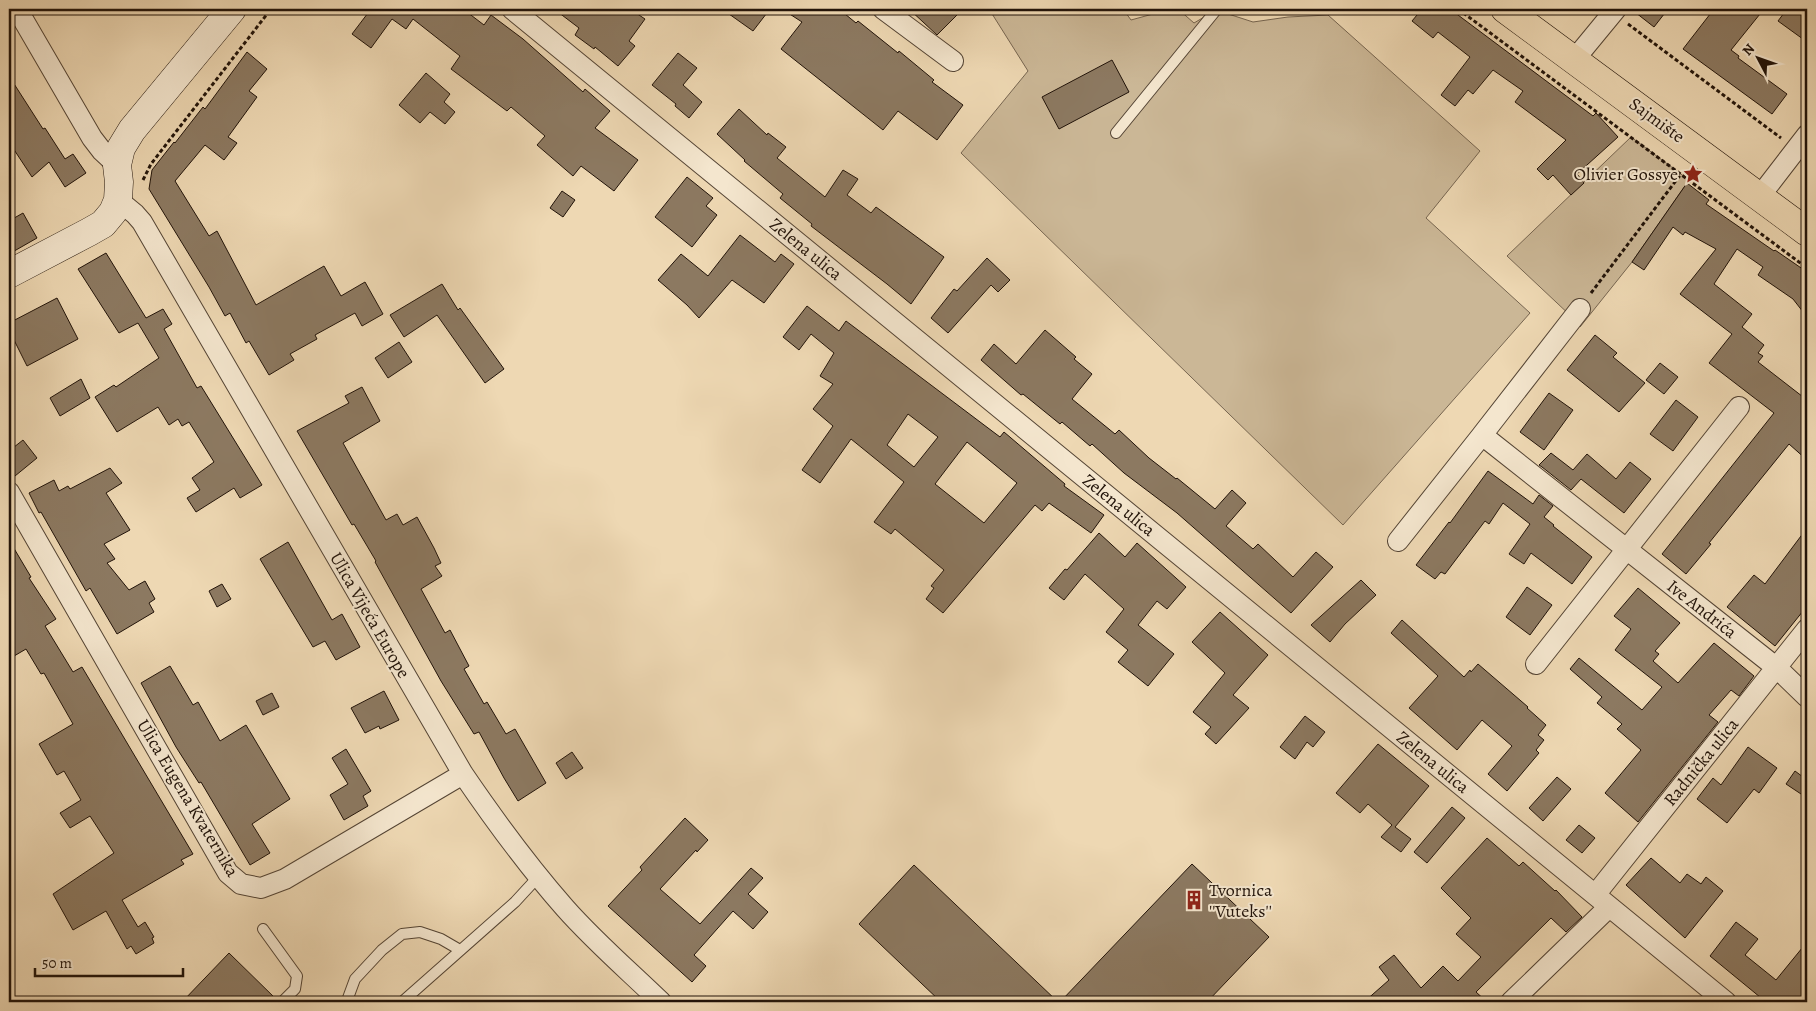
<svg xmlns="http://www.w3.org/2000/svg" width="1816" height="1011" font-family="Alegreya,serif">
<style>
.green{fill:#cbb796;stroke:#766550}
.building{fill:#8c7961;stroke:#211309;fill-rule:evenodd}
.lines{fill:none;stroke-linecap:round;stroke-linejoin:round}
.lane-casing{stroke:#544434;stroke-width:12}
.street-casing{stroke:#544434;stroke-width:22}
.secondary-casing{stroke:#211309;stroke-width:29}
.primary-casing{stroke:#211309;stroke-width:29}
.path{stroke:#211309;stroke-width:3;stroke-dasharray:4 2.5;stroke-linecap:butt}
.lane{stroke:#f4e6ce;stroke-width:10}
.street{stroke:#f4e6ce;stroke-width:20}
.secondary{stroke:#f4e6ce;stroke-width:28}
.primary{stroke:#eed8b3;stroke-width:28}
.labels{text-anchor:middle;stroke-width:4;stroke-linejoin:round;paint-order:stroke}
.street-label{font-size:18px;fill:#211309;stroke:#f4e6ce}
.poi-label{font-size:18px;fill:#211309;stroke:#f4e6ce;text-anchor:end}
</style>
<rect width="100%" height="100%" fill="#eed8b3"/>
<filter id="stains"><feTurbulence type="fractalNoise" baseFrequency=".004" numOctaves="4"/><feColorMatrix values="0 0 0 0 .2 0 0 0 0 .09 0 0 0 0 .02 0 0 0 .5 -.17"/></filter>
<radialGradient id="worn" r=".72"><stop offset=".6" stop-color="#630" stop-opacity="0"/><stop offset="1" stop-color="#630" stop-opacity=".3"/></radialGradient>
<path class="green" d="M989,9H1123L1131,20L1171,9H1178L1194,23L1216,10L1253,22L1288,17L1328,15L1480,151L1426,218L1530,313L1343,525L961,153L1028,71Z
M1631,137L1689,180L1632,262L1580,327L1573,318L1507,256Z"/>
<path class="building" d="M371,9H463L484,25L491,15L523,39L583,92L585,89L610,111L595,128L638,160L614,191L581,166L573,176L537,145L545,136L511,107L507,111L451,69L460,56L413,19L406,29L392,19L371,48L352,34Z
M554,9H630L645,19L629,41L635,46L618,66L595,47L594,49L575,35L579,28Z
M722,9H770L753,31Z
M782,9H839L856,23L858,21L898,53L899,51L934,80L932,82L963,105L937,140L898,111L883,130L781,49L802,22Z
M909,9H963L937,35Z
M1422,9H1450L1593,116L1596,113L1618,137L1577,174L1584,183L1571,195L1553,175L1548,180L1537,169L1566,140L1515,102L1523,91L1493,70L1473,94L1468,90L1455,106L1441,95L1470,57L1438,32L1433,38L1412,21Z
M1631,9H1668L1654,27Z
M1714,9H1764L1731,50L1739,56L1738,58L1787,94L1772,114L1683,49Z
M1787,9H1807V42L1778,21Z
M247,52L267,69L249,91L257,97L228,137L237,143L224,160L205,145L175,181L209,236L217,231L256,305L324,266L341,296L365,282L383,314L362,326L355,313L315,335L317,339L290,354L294,360L269,375L249,341L246,343L230,313L225,316L209,287L149,189L152,170L174,142L175,143L203,107L205,109Z
M678,53L697,68L683,85L702,102L689,118L675,106L676,104L652,85Z
M1112,60L1129,92L1059,129L1042,97Z
M426,73L450,94L444,102L455,112L445,124L430,112L420,123L399,105Z
M9,76L43,129L45,128L65,159L73,154L86,173L65,187L49,162L32,177L9,142Z
M739,109L767,135L768,133L786,147L777,158L825,197L843,170L858,179L847,195L871,213L876,207L944,257L911,304L887,284L811,226L812,224L780,198L783,194L744,161L745,160L717,134Z
M687,177L713,198L706,206L717,215L692,247L655,217Z
M1687,183L1709,200L1706,204L1774,251L1775,250L1807,272V317L1793,299L1758,275L1763,267L1737,249L1714,284L1752,314L1742,327L1764,345L1758,353L1763,356L1758,362L1807,400V460L1789,444L1709,543L1711,544L1686,574L1662,554L1774,413L1709,363L1732,334L1680,294L1716,249L1685,232L1683,235L1673,227L1644,270L1632,262Z
M562,191L575,200L563,217L550,208Z
M23,213L37,238L9,254V221Z
M740,235L775,262L781,254L794,264L764,303L732,280L699,318L687,305L658,280L681,254L708,276Z
M106,253L146,318L163,309L172,324L164,329L197,388L201,386L262,485L240,498L234,488L196,512L187,498L200,490L192,478L214,462L189,422L182,426L178,419L169,425L158,407L117,432L95,397L114,385L116,387L159,358L138,323L119,333L78,269Z
M987,258L1010,280L998,292L991,285L948,333L931,318L954,289L957,291Z
M442,284L458,310L460,308L504,369L485,383L437,315L404,337L390,315Z
M57,298L78,339L27,366L9,330V323Z
M807,306L839,331L846,321L1000,437L1004,432L1065,484L1064,486L1104,515L1091,533L1049,503L1042,511L1035,505L943,613L926,599L934,588L931,586L944,570L895,529L891,534L874,522L904,482L851,439L820,483L802,470L833,426L813,409L833,384L820,376L834,353L811,334L799,350L783,337ZM908,414L938,437L914,467L887,445ZM967,442L1017,483L984,523L935,484Z
M1045,330L1076,357L1074,359L1092,374L1072,399L1115,434L1119,430L1149,458L1176,479L1177,478L1215,509L1232,490L1246,503L1226,526L1253,549L1258,544L1293,577L1316,552L1333,567L1291,613L1177,513L1124,473L1092,444L1090,446L1062,422L1060,424L1023,394L1021,395L981,360L994,344L1016,364Z
M1595,335L1617,353L1613,357L1645,383L1619,412L1567,370Z
M399,342L412,362L388,378L375,358Z
M1660,363L1678,377L1664,394L1646,380Z
M81,379L90,398L60,416L50,398Z
M362,387L380,421L343,443L386,520L397,514L403,525L417,517L434,548L441,563L435,566L442,576L421,589L445,633L450,630L469,666L464,669L484,704L487,702L506,734L515,729L546,783L518,801L504,778L479,732L474,734L441,681L375,562L376,561L354,524L352,525L297,431L349,403L345,396Z
M1549,393L1573,410L1544,450L1520,432Z
M1676,400L1698,417L1673,451L1650,434Z
M23,440L37,458L15,476L9,468V451Z
M1551,453L1573,470L1587,454L1616,479L1630,462L1651,479L1624,513L1581,479L1571,490L1542,467L1539,465Z
M110,468L122,483L106,493L130,530L104,544L115,559L107,563L129,590L145,581L155,599L149,603L154,612L117,634L90,588L86,591L41,512L39,513L29,493L54,480L59,491L68,486L70,489Z
M1488,471L1533,504L1539,495L1553,506L1544,517L1554,525L1553,526L1592,557L1572,584L1531,553L1524,564L1509,554L1530,524L1503,503L1489,524L1485,521L1445,574L1441,572L1435,579L1416,565L1449,522L1450,523Z
M1807,528V606L1775,646L1727,607L1754,575L1765,584Z
M1099,533L1125,557L1137,543L1186,587L1167,609L1157,601L1138,625L1174,654L1148,686L1118,662L1128,650L1106,632L1124,609L1085,574L1064,600L1049,588L1065,569L1067,570Z
M9,540L31,577L29,578L56,619L45,626L73,672L82,667L193,854L181,860L184,864L122,900L138,927L145,922L154,937L152,938L154,943L136,954L131,946L127,949L106,911L73,930L53,894L114,853L90,816L70,828L60,813L81,800L64,771L57,775L39,744L73,724L44,673L41,674L26,649L9,659Z
M288,542L332,620L342,614L360,647L336,660L325,641L313,647L260,559Z
M1361,580L1376,595L1345,624L1330,642L1311,625Z
M222,584L231,599L217,607L209,591Z
M1527,587L1552,605L1530,635L1506,617Z
M1638,588L1680,623L1655,651L1659,654L1653,661L1678,683L1714,643L1754,676L1739,696L1731,690L1709,715L1718,722L1638,822L1605,793L1641,750L1617,729L1622,724L1597,703L1602,697L1570,669L1579,658L1642,710L1662,687L1615,650L1631,629L1614,616Z
M1220,612L1268,655L1233,695L1249,708L1216,744L1205,734L1211,727L1193,712L1225,673L1192,642Z
M1402,620L1464,677L1470,670L1471,672L1478,664L1528,707L1527,708L1546,725L1538,735L1544,740L1536,750L1539,753L1507,791L1488,774L1512,746L1482,720L1457,750L1409,708L1438,676L1391,633Z
M170,666L193,705L198,702L220,741L246,725L290,799L252,824L270,853L250,865L201,782L199,783L176,747L141,683Z
M384,691L399,720L380,729L379,726L365,733L351,708Z
M272,693L279,707L263,715L256,701Z
M1305,716L1325,732L1313,747L1307,742L1295,759L1280,747Z
M1378,744L1429,786L1395,827L1411,839L1401,852L1381,837L1392,825L1368,804L1360,813L1336,793Z
M1748,747L1777,768L1759,793L1754,789L1727,823L1697,799L1713,778L1721,785Z
M346,749L371,791L363,796L368,806L344,820L330,795L348,784L332,758Z
M572,752L583,768L566,779L556,763Z
M1795,771L1807,780V798L1786,784Z
M1557,777L1571,789L1543,821L1529,808Z
M1452,807L1465,818L1427,863L1414,852Z
M685,818L708,840L697,852L696,850L660,889L700,924L751,868L763,878L748,894L768,912L753,929L733,911L694,955L706,966L692,982L608,906L642,870L640,867Z
M1579,825L1595,838L1582,853L1566,840Z
M1487,838L1519,866L1523,862L1555,891L1556,890L1582,917L1566,932L1551,918L1476,992L1487,1002H1364L1389,980L1379,967L1394,955L1421,988L1443,966L1458,981L1481,957L1456,934L1471,918L1441,888Z
M1651,858L1680,883L1687,874L1701,884L1706,877L1723,891L1685,938L1626,885Z
M1192,864L1269,937L1207,1002H1060Z
M914,865L1058,1002H941L859,924Z
M1736,922L1758,939L1745,955L1776,980L1807,942V1002H1766L1710,956Z
M229,953L276,999L275,1002H182Z"/>
<g class="lines">
<defs>
<path id="lane" d="M1116,133L1217,9
M263,929L297,976L295,989L282,1002
M350,1002L348,998L355,979L382,950L402,934L420,932L441,939L460,950
M402,1002L515,902L538,877"/>
<path id="street" d="M17,9L92,138L102,151L117,165
M512,9L1726,1002
M883,9L953,61
M1574,60L1616,9
M1760,196L1807,135
M118,200L135,214L142,222L463,774C495,821 528,866 565,908C595,942 629,971 661,1002
M1580,309L1482,435L1777,668L1807,697
M9,492L228,873L241,884L261,888L285,879L463,774
M1398,541L1482,435
M1536,664L1739,407
M1595,895L1807,629
M1511,1002L1609,907"/>
<path id="secondary" d="M9,274L89,232L103,224L113,212L118,200L119,182L117,165L121,148L132,130L232,9"/>
<path id="primary" d="M1505,9L1807,232"/>
</defs>
<use href="#lane" class="lane-casing"/>
<use href="#street" class="street-casing"/>
<use href="#secondary" class="secondary-casing"/>
<use href="#primary" class="primary-casing"/>
<path class="path" d="M1458,9L1807,268
M1628,24L1781,138
M143,180L151,164L271,9
M1591,293L1681,174"/>
<use href="#lane" class="lane"/>
<use href="#street" class="street"/>
<use href="#secondary" class="secondary"/>
<use href="#primary" class="primary"/>
</g>
<defs>
<symbol id="sight-bare" viewBox="-9 -9 18 18"><path d="M0-6L1.8-2.2L6-1.7L2.9 1.2L3.7 5.4L0 3.3L-3.7 5.4L-2.9 1.2L-6-1.7L-1.8-2.2Z" fill="#8f2418" stroke="#f4e6ce" stroke-width="2.5" paint-order="stroke"/></symbol>
<symbol id="building-bare" viewBox="-9 -9 18 18"><path d="M-4-6H4V6H1V3H-1V6H-4ZM-2.5-4.3h1.7v1.8h-1.7ZM.8-4.3h1.7v1.8H.8ZM-2.5-1h1.7V.8h-1.7ZM.8-1h1.7V.8H.8Z" fill="#8f2418" stroke="#f4e6ce" stroke-width="2.5" paint-order="stroke"/></symbol>
</defs>
<g fill-rule="evenodd">
<use href="#sight-bare" x="1679" y="160" width="28" height="28"/>
<use href="#building-bare" x="1180" y="886" width="28" height="28"/>
</g>
<g class="labels">
<g class="street-label">
<text transform="translate(1657 120) rotate(36)" y="6">Sajmište</text>
<text transform="translate(806 249) rotate(39)" y="6">Zelena ulica</text>
<text transform="translate(1119 505) rotate(39)" y="6">Zelena ulica</text>
<text transform="translate(1702 609) rotate(38)" y="6">Ive Andrića</text>
<text transform="translate(370 615) rotate(60)" y="6">Ulica Vijeća Europe</text>
<text transform="translate(1433 762) rotate(39)" y="6">Zelena ulica</text>
<text transform="translate(1701 762) rotate(-51)" y="6">Radnička ulica</text>
<text transform="translate(188 798) rotate(59)" y="6">Ulica Eugena Kvaternika</text>
</g>
<g class="poi-label">
<text x="1678" y="180">Olivier Gossye</text>
<text x="1209" y="896" text-anchor="start">Tvornica<tspan x="1209" dy="21">''Vuteks''</tspan></text>
</g>
</g>
<rect width="1816" height="1011" fill="none" stroke="#eed8b3" stroke-width="30"/>
<rect x="10" y="10" width="1796" height="991" fill="none" stroke="#211309" stroke-width="2.5"/>
<rect x="15" y="15" width="1786" height="981" fill="none" stroke="#211309"/>
<g transform="translate(1758 58) rotate(311)" stroke="#f4e6ce" stroke-width="4" paint-order="stroke">
<path d="M0-4L9 19L0 12L-9 19Z" fill="#211309"/>
<text y="-8" font-size="14" font-weight="bold" text-anchor="middle" fill="#211309">N</text>
</g>
<path d="M35 968v8h148v-8" fill="none" stroke="#211309" stroke-width="2.5"/>
<text x="42" y="968" font-size="15" fill="#211309" stroke="#f4e6ce" stroke-width="4" paint-order="stroke">50 m</text>
<rect width="100%" height="100%" filter="url(#stains)"/>
<rect width="100%" height="100%" fill="url(#worn)"/>
</svg>
